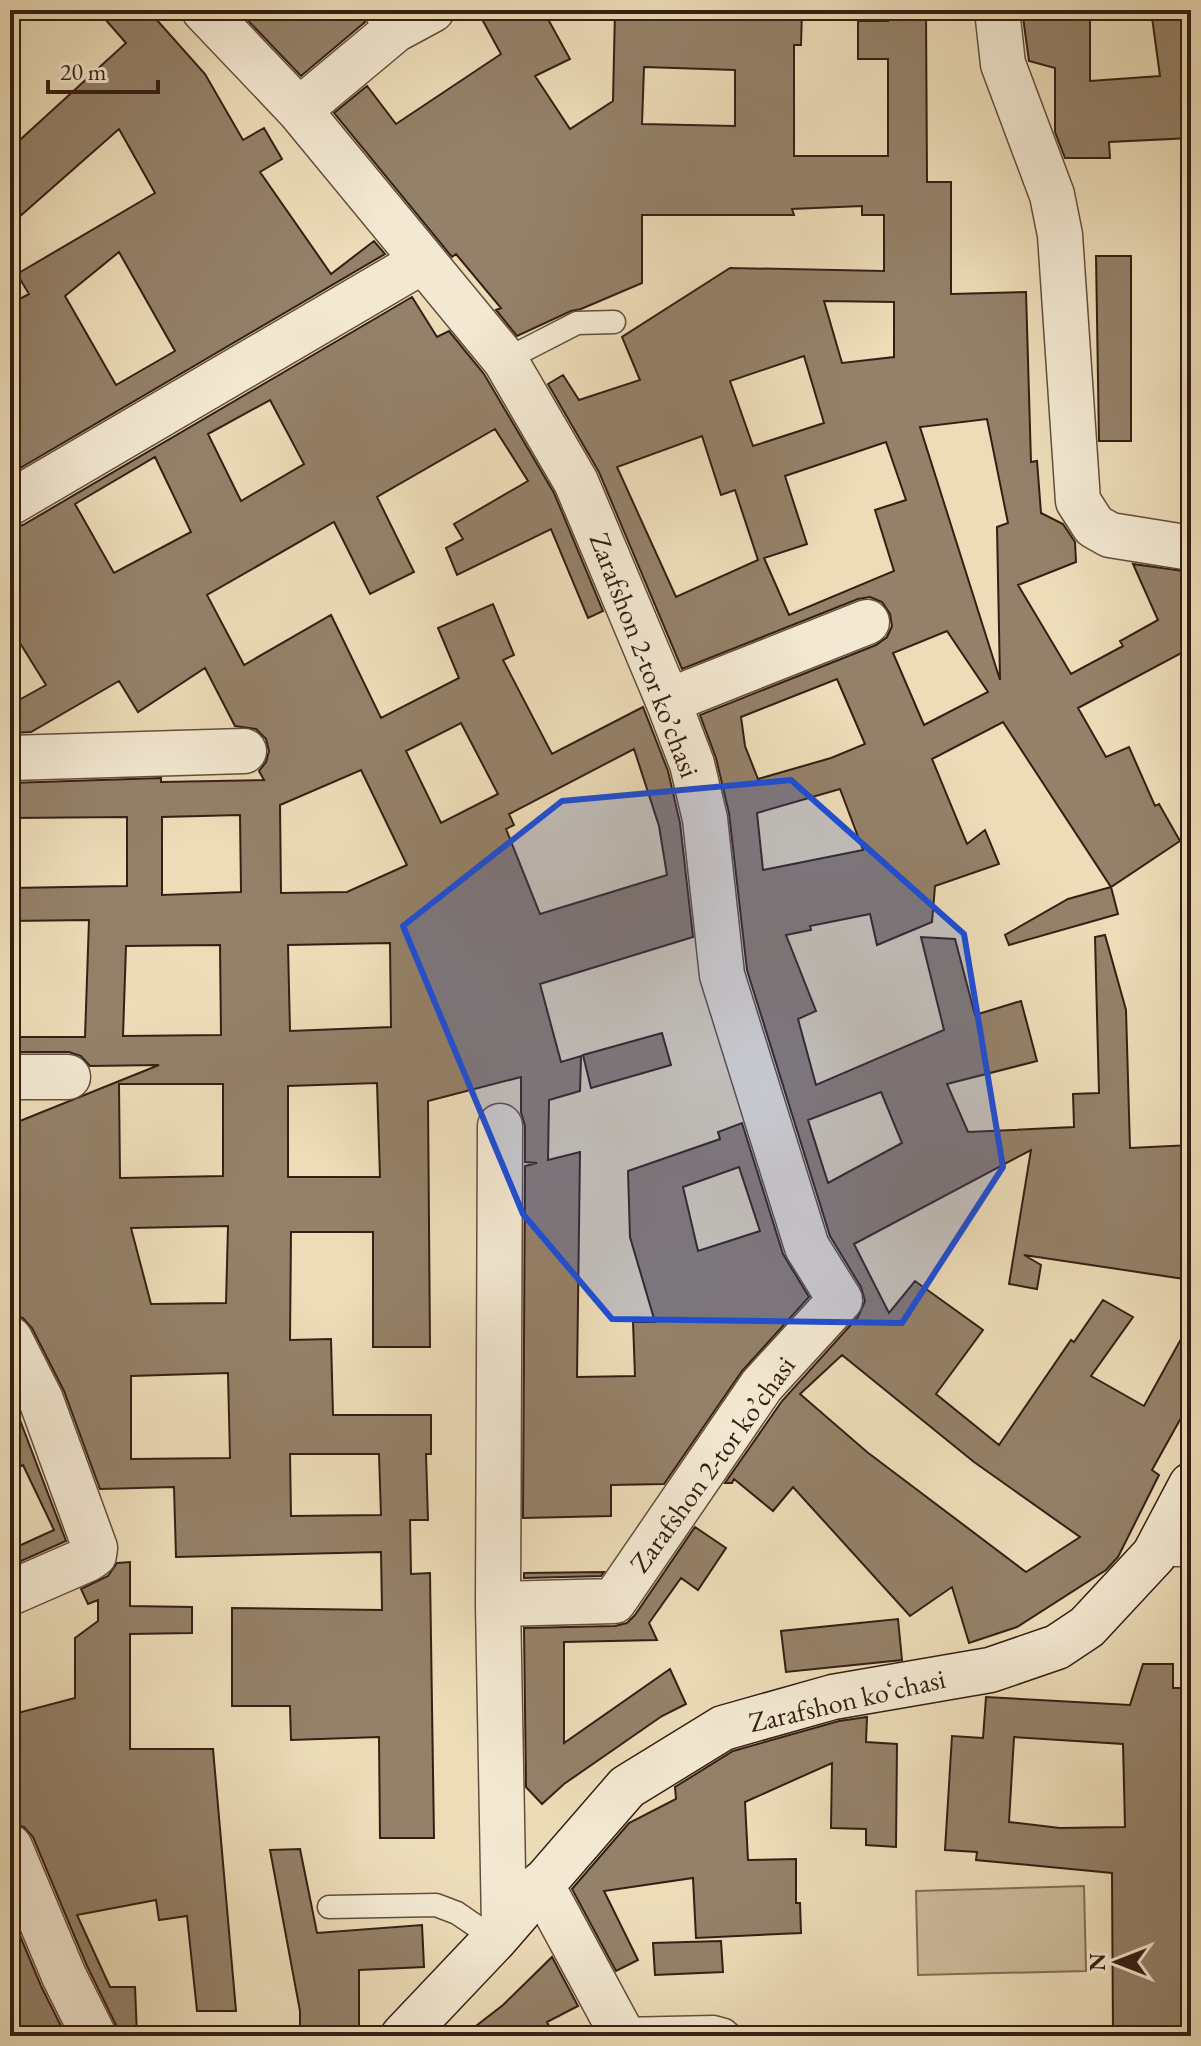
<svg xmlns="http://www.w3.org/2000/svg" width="1201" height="2046" font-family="'EB Garamond',serif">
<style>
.green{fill:#cdbc9c;stroke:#816e58;stroke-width:2}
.building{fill:#948169;stroke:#351f14;stroke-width:2;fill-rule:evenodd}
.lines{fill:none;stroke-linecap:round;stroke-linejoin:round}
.lane-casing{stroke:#634e3d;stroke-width:25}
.street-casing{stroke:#634e3d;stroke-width:47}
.secondary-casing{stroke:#351f14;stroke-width:47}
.lane{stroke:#f3e8d1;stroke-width:22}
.street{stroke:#f3e8d1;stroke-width:44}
.secondary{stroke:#f3e8d1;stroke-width:44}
.marked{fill:#1d4ed8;fill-opacity:0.2;stroke:#1d4ed8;stroke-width:6;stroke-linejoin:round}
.labels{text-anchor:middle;stroke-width:6;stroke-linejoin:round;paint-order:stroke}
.street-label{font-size:28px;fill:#351f14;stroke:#f3e8d1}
</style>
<rect width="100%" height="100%" fill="#ecdcb8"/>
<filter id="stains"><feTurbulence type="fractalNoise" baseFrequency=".0025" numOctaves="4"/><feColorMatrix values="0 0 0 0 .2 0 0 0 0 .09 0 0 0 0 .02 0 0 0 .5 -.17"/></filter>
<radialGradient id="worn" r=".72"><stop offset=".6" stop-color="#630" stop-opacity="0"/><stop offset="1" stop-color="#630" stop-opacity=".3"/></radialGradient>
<path class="green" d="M1084,1886L1086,1971L918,1975L916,1891Z"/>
<path class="building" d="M97,10H148L205,74L243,140L264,128L282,159L260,172L331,274L374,241L385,254L10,474V304L29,294L17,274L155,193L119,129L10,225V149L126,43ZM119,252L175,351L116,385L65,296Z
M238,10H363L365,22L301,76Z
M477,10H543L570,59L535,76L570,129L613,101L615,10H648V16L737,19L738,10H802L801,45H794V156H888V59H858V21H888V10H926L927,182H951V294L1026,292L1031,462L1037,461L1041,513L1063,524L1075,542L1076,562L1018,585L1071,674L1123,646L1120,641L1158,620L1133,564L1191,572V648L1078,708L1106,757L1129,747L1155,806L1159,804L1180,841L1111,887L1003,722L932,759L967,844L985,830L999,864L935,886L932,922L877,945L870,914L810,926L811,930L786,935L816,1011L798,1019L816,1085L944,1030L921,937L955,939L975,1015L1021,1001L1037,1061L947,1084L968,1132L1074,1127L1073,1094L1099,1093L1095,937L1105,935L1126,1010L1130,1148L1191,1145V1280L1024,1255L1041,1265L1037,1289L1009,1284L1031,1150L854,1244L889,1313L915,1281L983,1330L936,1394L999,1445L1071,1340L1074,1342L1103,1300L1133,1317L1091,1376L1144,1406L1191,1321V1400L1152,1470L1159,1475L1118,1557L1106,1570L1017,1627L969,1643L952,1587L910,1616L793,1487L773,1511L734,1479L732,1483H725L782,1401L858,1317L865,1301L861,1287L830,1236L747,970L729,813L716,758L700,715L876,645L887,637L892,626L890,614L882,602L870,597L858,599L682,669L599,472L548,384L563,375L579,400L640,380L622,337L730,268L884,271V215H862V206L792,209L794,215H642V283L581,309L571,311L517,336L496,310L501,308L456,254L452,257L334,113L367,86L396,124L501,54ZM644,67L735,70V126L642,124ZM824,301L894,302V357L842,363ZM804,356L824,423L753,446L730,381ZM987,419L1008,523L997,527L1000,680L920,427ZM702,436L721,495L735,490L758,560L676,597L617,467ZM886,442L906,500L875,510L894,571L789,615L764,558L807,544L785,476ZM947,631L988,692L924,725L893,653ZM837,679L865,744L831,758L758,779L745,746L741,717ZM840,789L863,850L763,870L757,813ZM881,1092L902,1143L828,1183L808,1120ZM842,1355L974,1462L1080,1537L1026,1572L867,1452L800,1394Z
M1022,10H1090V81L1160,76L1151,10H1191V138L1109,142L1110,158H1065L1055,132V68L1029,61Z
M1096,256H1131V441H1099Z
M412,297L437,337L449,331L484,374L554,493L603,611L588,618L551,529L457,575L446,548L463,539L454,524L528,481L495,429L377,497L414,572L370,594L334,522L207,595L244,665L331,615L381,718L459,678L438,628L493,604L514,655L503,660L552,754L643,707L668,771L680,823L693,937L540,984L561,1062L581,1056L580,1091L549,1100L548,1160L580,1152L577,1377L635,1376L633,1322H655L630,1237L628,1171L720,1139L718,1132L742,1123L783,1254L809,1297L742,1371L664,1484L611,1485V1516L523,1518L525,1166L537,1163L525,1162V1126L521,1112V1077L428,1101L430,1347H373V1232H291L290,1340L331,1339L333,1415H431V1454H426L428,1520H410L411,1574L430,1573L434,1838H380L379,1737L291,1740L290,1706H232V1608L382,1610L381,1552L176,1557L174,1487L100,1489L64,1391L32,1328L23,1318L10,1314V1125L159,1065L90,1066L81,1056L69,1052H10V1037H85L89,920L10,921V888L127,886V817L10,818V783L161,778V782L264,780L259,771L266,762L269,751L266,739L256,729L235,726L205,668L138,712L119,681L31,732L10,733V705L46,685L10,627V528L23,525ZM270,400L304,464L241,501L208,434ZM155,457L191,532L114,573L75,504ZM461,723L498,794L441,823L406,751ZM634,749L659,826L667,875L540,914L506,829L514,825L509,814ZM361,770L407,865L347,892L281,893L280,805ZM240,815L241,892L162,895V817ZM390,943L391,1027L290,1031L288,945ZM220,945L221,1035L123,1036L126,946ZM377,1083L380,1177H288V1086ZM119,1084H223V1176L120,1178ZM739,1167L760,1231L698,1251L683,1187ZM228,1226L226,1303L151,1304L131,1228ZM228,1373L230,1458L131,1459V1376ZM290,1454H379L381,1515L291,1516Z
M1111,887L1118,914L1009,945L1005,935L1068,899Z
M662,1033L671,1065L591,1088L583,1055Z
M10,1394L66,1541L10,1566V1550L54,1530L23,1465L10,1472Z
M695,1527L726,1548L698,1590L681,1578L649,1623L657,1640L564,1642V1743L670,1669L686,1704L662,1716L564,1784L542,1804L526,1787L524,1628L615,1626L627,1623L635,1615Z
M130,1562V1606L192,1607V1633L130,1634V1749H213L236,2011H197L187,1916L159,1920L156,1900L77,1915L110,1987H135L137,2036H119L116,2025L87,1966L33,1837L24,1827L10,1822V1715L75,1698V1638L98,1621V1600L88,1604L81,1589L108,1576L117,1563Z
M604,1572L601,1576L524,1578V1573Z
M898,1619L902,1660L786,1672L781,1631Z
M1143,1664H1173V1688H1191V2036H1113L1112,1873L976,1860L977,1852L945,1850L952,1736L983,1738L986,1697L1130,1705ZM1014,1737L1123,1744L1125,1827L1060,1828L1009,1822Z
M867,1717L866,1742L897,1744L896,1847L866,1845V1829L831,1828L832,1763L745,1802L748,1860L796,1859V1903H800L801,1933L696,1938L693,1878L604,1891L638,1960L616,1971L572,1889L629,1823L676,1799L675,1787L733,1751L839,1721Z
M300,1849L317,1933L422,1925L424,1967L359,1970V2035L300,2036V2011L270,1850Z
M10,1912L41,1986L63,2030L51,2036H10Z
M721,1941L723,1972L655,1975L653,1943Z
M552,1957L578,2006L547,2022L554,2036H463L503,2005Z"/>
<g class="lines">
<defs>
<path id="lane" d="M505,360L577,323L614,322
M1154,1555H1191
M329,1907L436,1905L457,1913L495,1939
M620,2029L714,2027L725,2030L732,2036"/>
<path id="street" d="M204,10L299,110L505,360L576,482L668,701L692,764L705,819L722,975L807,1247L840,1300L762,1385L614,1601L498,1604
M997,10L1003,64L1052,195L1060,235L1078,501L1094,526L1110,535L1191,548
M395,30L432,10
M299,110L395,30L387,10
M10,503L423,261
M668,701L867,622
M10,758L244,751
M10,1077H68
M500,1126L498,1604L504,1927
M10,1339L41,1400L95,1548L94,1555L88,1559L10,1593
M10,1847L64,1976L94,2036
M541,1884L623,2036"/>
<path id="secondary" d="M403,2036L495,1939L627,1787L723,1728L833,1697L990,1670L1057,1647L1087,1627L1154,1555L1191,1485"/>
</defs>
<use href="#lane" class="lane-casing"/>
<use href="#street" class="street-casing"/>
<use href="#secondary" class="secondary-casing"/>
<use href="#lane" class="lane"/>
<use href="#street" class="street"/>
<use href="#secondary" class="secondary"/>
</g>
<path class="marked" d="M791,780L964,934L1003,1167L902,1323L612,1319L523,1214L403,926L562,801Z"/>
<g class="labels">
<g class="street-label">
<text transform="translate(645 655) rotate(69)" y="10">Zarafshon 2-tor koʼchasi</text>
<text transform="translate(712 1464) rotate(-54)" y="10">Zarafshon 2-tor koʼchasi</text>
<text transform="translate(847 1700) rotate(-13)" y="10">Zarafshon koʻchasi</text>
</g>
</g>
<rect width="1201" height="2046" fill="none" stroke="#ecdcb8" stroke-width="40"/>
<rect x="12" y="12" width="1177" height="2022" fill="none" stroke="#351f14" stroke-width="4"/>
<rect x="20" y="20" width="1161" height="2006" fill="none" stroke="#351f14" stroke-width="2"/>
<g transform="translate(1117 1962) rotate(270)" stroke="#f3e8d1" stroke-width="6" paint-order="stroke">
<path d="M0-6L14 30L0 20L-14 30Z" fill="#351f14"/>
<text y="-12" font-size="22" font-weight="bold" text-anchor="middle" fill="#351f14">N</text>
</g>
<path d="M48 80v12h110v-12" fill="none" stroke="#351f14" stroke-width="4"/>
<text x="60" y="80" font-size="24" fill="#351f14" stroke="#f3e8d1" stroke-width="6" paint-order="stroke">20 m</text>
<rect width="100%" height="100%" filter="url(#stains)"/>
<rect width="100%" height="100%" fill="url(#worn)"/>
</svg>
